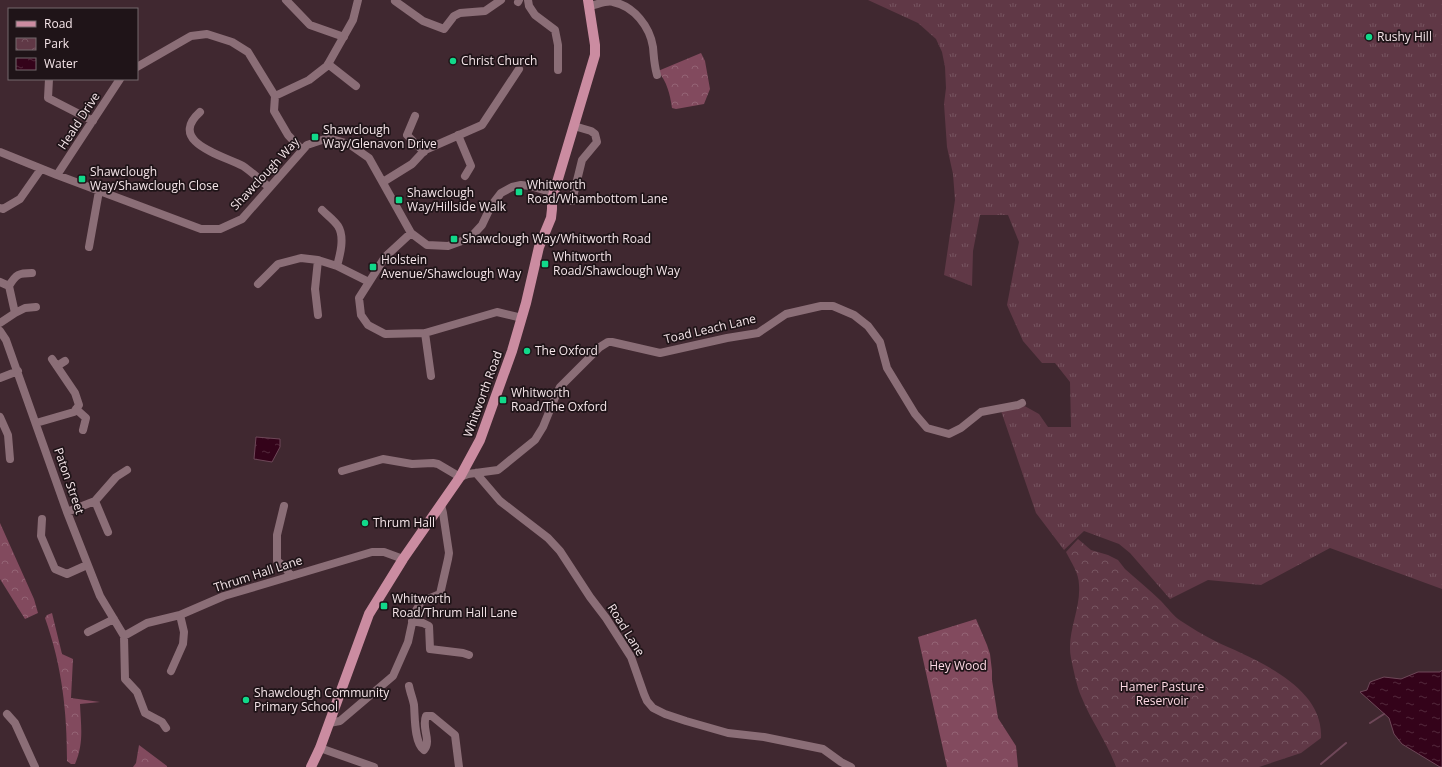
<svg xmlns="http://www.w3.org/2000/svg" width="1442" height="767" font-family="'Open Sans',sans-serif">
<style>
.grass{fill:url(#grass-tufts)}
.forest{fill:url(#forest-crowns)}
.park{fill:url(#park-crowns)}
.water{fill:url(#water-ripples);stroke:#6e4758}
.lines{fill:none;stroke-linecap:round;stroke-linejoin:round}
.stream{stroke:#6e4758;stroke-width:2}
.minor{stroke:#8b6e77;stroke-width:8}
.major{stroke:#cb8ca1;stroke-width:10}
.poi-dot{fill:#11d98a;stroke:#1f1418;stroke-width:1.5}
.labels{text-anchor:middle;stroke-width:3.5;stroke-linejoin:round;paint-order:stroke}
.poi-label{font-size:12px;fill:#f5e5e9;stroke:#1f1418;text-anchor:start}
.street-label{font-size:12px;fill:#f5e5e9;stroke:#1f1418}
.park-label{font-size:12px;fill:#fdd8e3;stroke:#1f1418}
</style>
<defs>
<pattern id="grass-tufts" width="24" height="20" patternUnits="userSpaceOnUse"><rect width="24" height="20" fill="#603846"/><path d="M3 7l-1-3M5 7V3M7 7l1-3M15 17l-1-3M17 17v-4M19 17l1-3" fill="none" stroke="#775561"/></pattern>
<pattern id="forest-crowns" width="20" height="18" patternUnits="userSpaceOnUse"><rect width="20" height="18" fill="#824a5e"/><path d="M2 6a3 3 0 1 1 6 0M12 15a3 3 0 1 1 6 0" fill="none" stroke="#946475"/></pattern>
<pattern id="park-crowns" width="20" height="18" patternUnits="userSpaceOnUse"><rect width="20" height="18" fill="#603846"/><path d="M2 6a3 3 0 1 1 6 0M12 15a3 3 0 1 1 6 0" fill="none" stroke="#775561"/></pattern>
<pattern id="water-ripples" width="26" height="14" patternUnits="userSpaceOnUse"><rect width="26" height="14" fill="#34031a"/><path d="M2 4q2-2 4 0t4 0M15 11q2-2 4 0t4 0" fill="none" stroke="#52283b"/></pattern>
</defs>
<rect width="100%" height="100%" fill="#402830"/>
<path class="grass" d="M868,0H1442V589L1330,548L1261,585L1208,580L1170,599L1130,553L1119,544L1084,531L1064,550L1036,513L1000,408L1021,404L1039,414L1048,427H1071L1070,382L1055,363H1042L1023,341L1007,305L1019,242L1008,215H980L973,251L972,286L944,275L955,200L953,174L947,147L944,104L946,88L945,67L942,52L936,39L918,23Z"/>
<path class="forest" d="M701,53L705,61L710,89L704,104L676,109L672,108C670,94 667,82 658,71Z
M0,523L34,599L38,613L25,619L0,579Z
M52,613L62,654L73,659L71,698L100,702L80,704C81,727 84,743 75,764H71L67,761C67,711 62,666 45,618L47,615Z
M976,619L987,645L990,654L992,671V680L998,718L1016,746L1018,767H947L918,637Z
M139,745L167,766V767H133L136,763Z"/>
<path class="park" d="M1078,539L1091,550L1108,555L1118,560L1125,569C1137,580 1150,590 1161,601C1168,608 1173,616 1181,621C1192,628 1203,635 1215,641C1253,659 1324,685 1321,738L1301,753L1259,767H1116C1107,742 1091,721 1081,696C1077,687 1073,668 1071,658C1066,634 1081,609 1079,585C1079,573 1071,562 1066,552Z"/>
<path class="water" d="M256,437L280,439V447L272,462L254,459Z
M1442,670V767H1440L1402,744L1394,734L1389,718L1360,692L1367,690L1370,682L1384,677L1401,679L1418,672H1440Z"/>
<g class="lines">
<path class="stream" d="M1370,723L1384,714
M1321,764L1346,743"/>
<path class="minor" d="M286,0L310,25L344,37
M528,0L529,6L535,15L555,30L558,45V70
M395,1L423,21L444,29L454,16L460,13L485,11L501,0
M518,2L519,0
M589,6C596,5 607,0 613,2C634,6 650,27 653,47C654,58 654,64 657,75
M328,64L356,86
M137,67L191,36L207,34L232,42L248,52L275,96L274,111L288,135L302,150
M49,79L48,98L93,121
M275,96L309,80L327,66L353,20L358,0
M200,112C167,142 222,155 243,166C252,172 261,181 269,187
M415,116L407,135L424,152
M458,135L471,166L465,176
M0,152L57,175L201,229H220L242,219L307,145L328,138L349,144L369,158L411,233L427,245L448,246L470,238L482,225L491,206L501,193L512,187L521,185L530,186L554,193
M57,175L120,79
M383,182L412,164L425,150L482,125L519,69
M572,201L582,160L597,142L595,134L591,131L574,126
M0,208L3,209L20,199L41,169
M322,210C327,215 334,220 338,226C345,237 340,255 337,266
M411,233L385,257L359,298L361,315L368,325L385,334L425,333L497,312L522,318
M89,247L99,191
M0,282L9,286L15,313L0,323
M258,284L278,264L301,258L318,260L337,266L369,282
M9,286C16,274 19,273 32,273
M15,313L25,308L36,307
M318,315L315,289L318,260
M0,331L6,340L67,512L100,596L124,636
M425,333L431,376
M57,366L65,361
M0,378L18,371
M76,409L86,418L83,430
M0,417L8,435L10,459
M36,423L74,412L79,405L75,393L52,359
M342,471L383,459L412,464L433,463L438,464L460,477L468,474L498,470L535,440L543,427L556,395L560,387L600,347L608,342H612L660,353L727,338L758,333L786,314L821,306H833L854,315L868,326L880,342L887,368L915,414L927,428L949,434L961,428L981,412L1018,405L1022,403
M476,473L500,501L548,538L560,551L590,597L606,618L631,657L644,694L647,701L653,708L665,714L686,721L728,733L764,737L823,749L841,762L851,767
M95,501L108,532
M284,506L277,535V561L284,566L291,576
M67,512L95,501L116,477L127,470
M42,519L41,536L55,569L67,574L87,565
M412,621L423,623L429,626L430,649L463,653L469,655
M88,632L114,619
M124,636L147,623L180,615L224,596L372,552H384L403,559
M124,636L125,679L137,692L145,713L162,722L166,728
M171,671L183,644L184,632L180,615
M409,686C410,692 413,699 414,705C415,716 414,743 424,750C432,740 421,728 426,716H432L455,735L459,767
M7,714L15,723L35,767
M329,723L340,721L393,676L408,642L414,614L421,602L440,594L448,559L449,553L443,513L441,505
M320,748L374,767"/>
<path class="major" d="M311,767L320,748L369,614L403,559L460,477L480,440L512,351L526,303L539,247L551,218L552,209V199L595,55V45L588,0"/>
</g>
<g class="poi-dot">
<circle cx="1369" cy="37" r="4"/>
<circle cx="453" cy="61" r="4"/>
<rect x="311" y="133" width="8" height="8" rx="2"/>
<rect x="78" y="175" width="8" height="8" rx="2"/>
<rect x="515" y="188" width="8" height="8" rx="2"/>
<rect x="395" y="196" width="8" height="8" rx="2"/>
<rect x="450" y="235" width="8" height="8" rx="2"/>
<rect x="541" y="260" width="8" height="8" rx="2"/>
<rect x="369" y="263" width="8" height="8" rx="2"/>
<circle cx="527" cy="351" r="4"/>
<rect x="499" y="396" width="8" height="8" rx="2"/>
<circle cx="365" cy="523" r="4"/>
<rect x="380" y="602" width="8" height="8" rx="2"/>
<circle cx="246" cy="700" r="4"/>
</g>
<g class="labels">
<g class="poi-label">
<text x="1377" y="41">Rushy Hill</text>
<text x="461" y="65">Christ Church</text>
<text x="323" y="134">Shawclough<tspan x="323" dy="14">Way/Glenavon Drive</tspan></text>
<text x="90" y="176">Shawclough<tspan x="90" dy="14">Way/Shawclough Close</tspan></text>
<text x="527" y="189">Whitworth<tspan x="527" dy="14">Road/Whambottom Lane</tspan></text>
<text x="407" y="197">Shawclough<tspan x="407" dy="14">Way/Hillside Walk</tspan></text>
<text x="462" y="243">Shawclough Way/Whitworth Road</text>
<text x="553" y="261">Whitworth<tspan x="553" dy="14">Road/Shawclough Way</tspan></text>
<text x="381" y="264">Holstein<tspan x="381" dy="14">Avenue/Shawclough Way</tspan></text>
<text x="535" y="355">The Oxford</text>
<text x="511" y="397">Whitworth<tspan x="511" dy="14">Road/The Oxford</tspan></text>
<text x="373" y="527">Thrum Hall</text>
<text x="392" y="603">Whitworth<tspan x="392" dy="14">Road/Thrum Hall Lane</tspan></text>
<text x="254" y="697">Shawclough Community<tspan x="254" dy="14">Primary School</tspan></text>
</g>
<g class="street-label">
<text transform="translate(79 121) rotate(-57)" y="4">Heald Drive</text>
<text transform="translate(265 174) rotate(-47)" y="4">Shawclough Way</text>
<text transform="translate(710 329) rotate(-13)" y="4">Toad Leach Lane</text>
<text transform="translate(483 394) rotate(-70)" y="4">Whitworth Road</text>
<text transform="translate(69 481) rotate(71)" y="4">Paton Street</text>
<text transform="translate(258 574) rotate(-18)" y="4">Thrum Hall Lane</text>
<text transform="translate(626 630) rotate(58)" y="4">Road Lane</text>
</g>
<g class="park-label">
<text x="958" y="670">Hey Wood</text>
<text x="1162" y="691">Hamer Pasture<tspan x="1162" dy="14">Reservoir</tspan></text>
</g>
</g>
<rect x="8" y="8" width="130" height="72" fill="#1f1418" stroke="#75686c"/>
<rect x="16" y="21" width="20" height="6" fill="#cb8ca1" stroke="#75686c"/>
<text x="44" y="28" font-size="12" fill="#f5e5e9">Road</text>
<rect x="16" y="38" width="20" height="12" fill="url(#park-crowns)" stroke="#75686c"/>
<text x="44" y="48" font-size="12" fill="#f5e5e9">Park</text>
<rect x="16" y="58" width="20" height="12" fill="url(#water-ripples)" stroke="#75686c"/>
<text x="44" y="68" font-size="12" fill="#f5e5e9">Water</text>
</svg>
